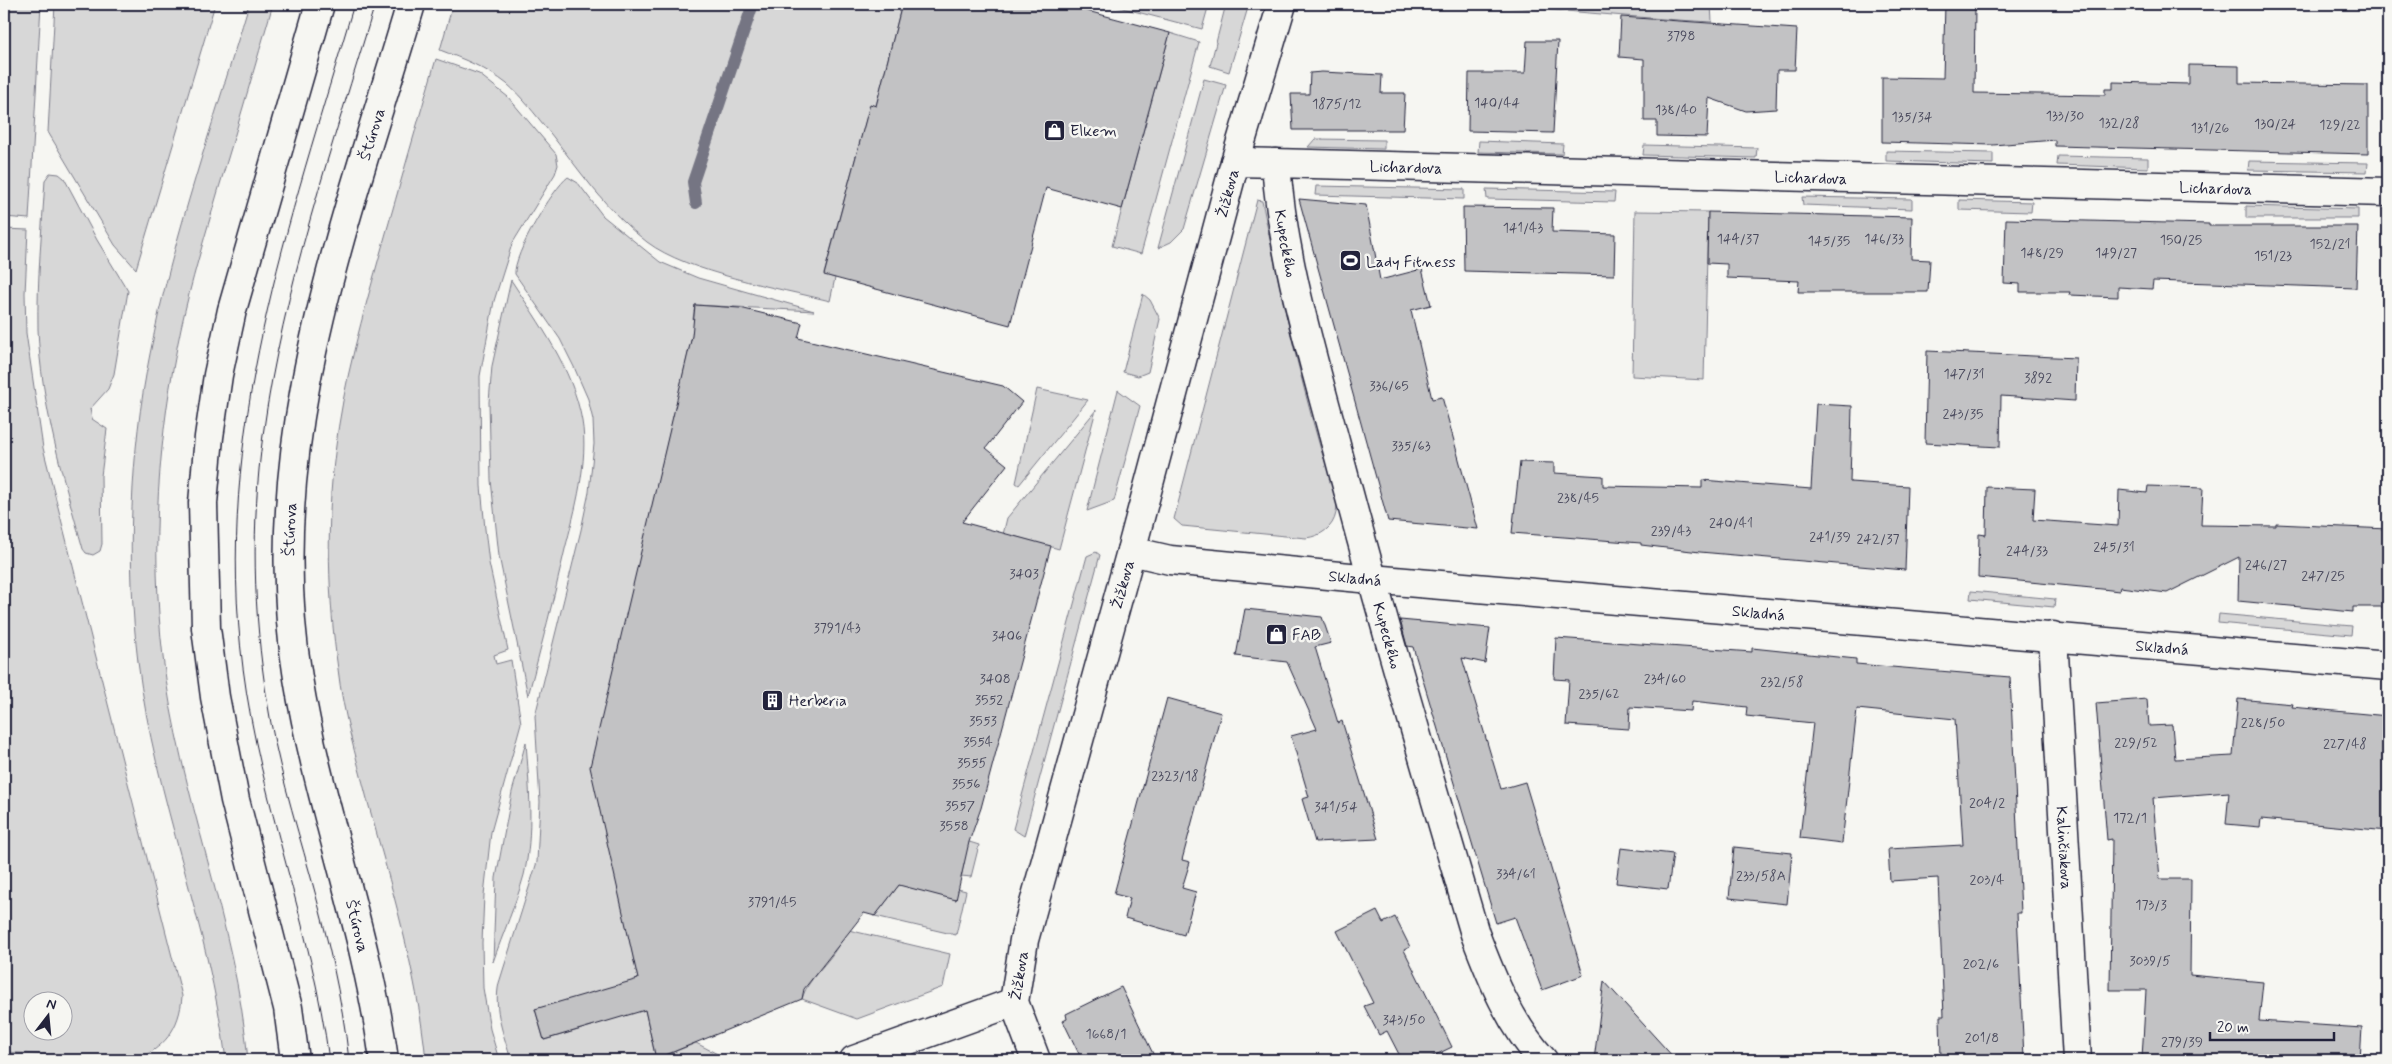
<svg xmlns="http://www.w3.org/2000/svg" width="2392" height="1064" font-family="Mynerve,sans-serif">
<style>
.green{fill:#d7d7d7;stroke:#7c7c89;fill-rule:evenodd}
.lines{fill:none;stroke-linecap:round;stroke-linejoin:round}
.stream{stroke:#757583;stroke-width:12}
.building{fill:#c2c2c4;stroke:#22223b}
.minor-casing{stroke:#22223b;stroke-width:31}
.tertiary-casing{stroke:#22223b;stroke-width:31}
.minor{stroke:#f6f6f2;stroke-width:28}
.tertiary{stroke:#f6f6f2;stroke-width:28}
.tram{stroke:#22223b;stroke-width:1}
.labels{text-anchor:middle;stroke-width:5;stroke-linejoin:round;paint-order:stroke}
.number-label{font-size:14px;fill:#4a4a5d}
.poi-label{font-size:16px;fill:#22223b;stroke:#f6f6f2;text-anchor:start}
.street-label{font-size:16px;fill:#22223b;stroke:#f6f6f2}
</style>
<rect width="100%" height="100%" fill="#f6f6f2"/>
<filter id="ink" filterUnits="userSpaceOnUse"><feTurbulence type="fractalNoise" baseFrequency=".02" numOctaves="2"/><feDisplacementMap in="SourceGraphic" scale="10" xChannelSelector="R" yChannelSelector="G"/><feConvolveMatrix kernelMatrix="1 2 1 2 8 2 1 2 1" color-interpolation-filters="sRGB"/></filter>
<g filter="url(#ink)">
<path class="green" d="M4,4H41L29,219L4,217Z
M55,4H215L136,269L115,245L48,132Z
M249,4H273C255,66 237,129 218,191C205,236 191,282 181,328C158,435 150,547 163,657C179,794 236,923 248,1060H226C209,925 155,798 138,662C126,563 130,452 150,354C173,237 215,118 249,4Z
M453,4H902L876,106L870,105L824,274L835,278L830,301C779,288 688,273 647,242C607,212 578,168 547,129C535,114 522,97 507,84C487,68 463,59 440,50Z
M1107,4H1209L1202,29Z
M1226,4H1249L1229,72L1210,66Z
M1467,4H1711L1712,22C1630,18 1549,8 1467,4Z
M1170,33L1199,42L1141,254L1112,246Z
M436,59L479,74L508,97L556,154L558,165L555,174L512,244L494,301L480,376L481,486L485,529L489,563L508,650L494,655L496,664L511,660L521,723L491,832L484,895L482,943L483,988L490,1029L499,1060H426C417,971 391,885 367,799C356,756 343,713 338,669C328,599 326,522 335,453C343,383 363,315 382,247C400,184 418,121 436,59Z
M1204,79L1226,85L1184,229L1171,242L1158,248Z
M1315,139L1384,140V149L1308,147Z
M1479,141L1563,144L1562,154L1478,152Z
M1644,145L1757,148L1756,158L1643,155Z
M1886,151L1993,153V164L1886,161Z
M2058,156L2148,158V168L2057,165Z
M2249,161L2368,163L2367,172L2248,170Z
M50,173L59,174L64,178L97,240L128,291L114,374L108,389L90,409L92,419L107,429L101,476L102,544L100,551L93,555L86,553L83,549C63,477 41,405 38,329C37,280 42,230 45,180Z
M568,177L578,183L603,216L660,262L698,278L814,311L695,305L693,319L696,320L591,767L656,1059L696,1043L729,1060H511C504,1035 493,1010 499,983L537,862L540,802L535,716L581,530L589,492L594,444L593,420L588,399L574,367L560,339L515,274C513,255 553,188 568,177ZM535,1009L592,1026L544,1040Z
M1316,186L1464,189V199L1315,195Z
M1486,189L1615,192L1614,202L1487,199Z
M1802,197L1912,199V209L1803,205Z
M1257,200L1262,201C1279,285 1297,368 1321,450C1327,468 1341,494 1336,513C1333,528 1321,536 1306,538L1182,526L1174,519Z
M1959,200L2032,202L2031,212L1959,210Z
M2246,206L2358,209V218H2246Z
M1635,211L1708,212L1704,380L1632,376Z
M4,229L28,230L25,293L26,333L43,448L182,996C180,1028 164,1050 133,1060L4,1052ZM32,1002H62V1032H32Z
M511,280C539,323 573,369 582,421C589,460 575,511 565,549C554,598 541,647 528,696L499,556L491,480L489,402L492,366Z
M1143,294L1150,300L1160,319L1148,372L1138,376L1123,372Z
M1037,389L1088,400L1019,485L1016,483Z
M1118,390L1140,406L1114,501L1087,511Z
M1096,410L1059,549L1013,536L931,830L979,845L971,877L961,876L964,864L940,859L932,893L955,899L958,889L966,891L956,935L875,916L913,867L891,849L928,803L906,786L943,740L921,723L957,677L939,663L987,601L1007,518Z
M1096,552L1100,555L1024,836L1013,829L1087,556Z
M1971,591L2055,599L2054,607L1970,599Z
M2219,614L2352,626L2351,635L2218,623Z
M526,742C529,785 534,833 524,875C516,904 503,933 493,962L496,878L512,792Z
M844,929L950,954L943,987L857,1019L802,999C809,973 840,957 844,929Z"/>
<g class="lines">
<path class="stream" d="M696,203L693,182L753,4"/>
</g>
<path class="building" d="M902,4H1061L1170,33L1122,209L1046,188L1010,325L824,275L870,104L876,106Z
M1945,4H1975L1974,93L2105,95V89H2113V82L2189,84V65L2239,66V83L2368,85V154L2055,146V140L1993,145L1882,142V77L1943,78Z
M1621,17L1797,29L1795,70H1777L1776,109L1746,111L1709,98L1707,137L1657,136V121H1644V59L1619,57Z
M1527,41H1558L1553,133L1468,131L1469,73H1525Z
M1322,72L1382,75L1381,93H1405L1403,130H1293L1291,94H1309L1310,73Z
M1299,199L1366,205L1380,280L1422,269L1431,305L1411,310L1432,399L1442,397L1478,529L1388,521Z
M1463,207L1553,208L1552,232L1615,234L1614,275L1464,271Z
M1708,212L1912,217L1911,259L1930,260L1928,292H1798L1799,281L1727,278V264L1707,263Z
M2006,219L2209,224V226H2358L2356,288L2153,281L2152,289L2118,287V297L2069,295L2070,292H2020V284L2004,283Z
M695,305L740,308L802,323L798,338L1003,386L1022,402L986,448L1007,465L962,522L1051,546L981,808L969,842L956,900L899,885L875,916L864,913L804,989L802,999L656,1059L645,1010L544,1040L535,1009L638,979L590,767L692,336Z
M1927,351L2076,358L2075,401L2001,396L2000,447L1925,443Z
M1816,404L1852,406L1850,482L1908,486L1905,570L1700,552L1641,545V543L1512,533L1520,462L1554,463V473L1603,476V486L1702,488V480L1811,489Z
M2148,486L2203,488L2201,525L2276,526V524L2388,529V607H2353V612L2238,601L2239,557L2167,593L2120,587L2119,591L2102,589L1978,577L1979,534L1986,535L1987,487L2035,489L2033,520L2118,526L2119,490L2147,493Z
M1245,609L1322,617L1331,643L1315,647L1338,723L1342,721L1378,839L1315,842L1302,799L1309,797L1291,736L1317,729L1287,662L1236,656Z
M1400,620L1490,628L1485,663L1462,658L1501,789L1525,782L1583,975L1542,990L1515,917L1496,923L1426,690L1413,647L1407,646Z
M1556,638L1752,652V648L1856,659V664L2010,677L2021,913H2017L2024,1058L1941,1060L1940,1016H1944L1938,878L1890,881L1888,849L1963,845L1955,719L1857,709L1842,843L1800,838L1813,723L1746,716L1747,707L1692,701L1691,711L1630,707L1629,729L1566,725L1569,680L1554,679Z
M1167,698L1221,713L1182,860L1190,862L1182,888L1196,892L1184,935L1125,918L1130,898L1114,894Z
M2147,699L2149,726L2172,725L2175,759L2233,756L2238,699L2293,704L2292,707L2388,716V831L2261,819L2260,827L2226,824L2229,792L2153,798L2160,879H2191L2190,975L2263,982L2259,1021L2362,1028L2360,1060L2142,1058L2146,990H2110L2112,839L2107,840L2096,703Z
M1734,847L1792,853L1787,904L1729,898Z
M1621,848L1673,854L1668,889L1616,883Z
M1377,911L1383,923L1395,917L1410,947L1404,950L1452,1047L1425,1060H1402L1387,1031L1379,1035L1364,1006L1373,1003L1337,931Z
M1604,981L1676,1060H1594Z
M1121,987L1156,1060H1082L1063,1021L1067,1019L1066,1014Z"/>
<g class="lines">
<defs>
<g id="minor">
<path id="s1" d="M1235,162L2388,192"/>
<path id="s2" d="M1276,163C1282,257 1312,354 1336,445C1379,609 1427,771 1475,934C1492,979 1510,1024 1543,1060"/>
<path id="s3" d="M1131,551L1170,560L1371,579L2388,666"/>
<path id="s4" d="M2053,636L2077,1060"/>
<path d="M854,1060L1014,1002"/>
<path id="s5" d="M1036,1060L1014,1002L1024,940L1131,551L1235,162L1282,4"/>
</g>
<g id="tertiary">
<path d="M295,1060L288,1008L235,800L215,697L206,628L203,503L209,437L218,375L232,310L320,4"/>
<path id="s6" d="M384,1060C367,930 319,807 298,678C259,445 346,223 411,4"/>
</g>
</defs>
<use href="#minor" class="minor-casing"/>
<use href="#tertiary" class="tertiary-casing"/>
<use href="#minor" class="minor"/>
<use href="#tertiary" class="tertiary"/>
<path class="tram" d="M329,1060C312,927 260,801 243,668C213,431 289,226 354,4
M349,1060C342,997 327,935 310,874C294,817 276,759 267,700C253,613 251,523 263,435C283,288 333,145 375,4"/>
</g>
</g>
<defs>
<symbol id="shop-square" viewBox="-11 -11 22 22"><rect x="-9" y="-9" width="18" height="18" rx="4" fill="#22223b" stroke="#f6f6f2"/><path d="M-5-2.5h2.3a2.7 3.5 0 0 1 5.4 0H5L5.5 6h-11ZM-1.5-2.5h3a1.5 2.3 0 0 0-3 0Z" fill="#fff"/></symbol>
<symbol id="stadium-square" viewBox="-11 -11 22 22"><rect x="-9" y="-9" width="18" height="18" rx="4" fill="#22223b" stroke="#f6f6f2"/><path d="M0-5a6.5 5 0 1 0 0 10a6.5 5 0 1 0 0-10ZM-3.5-1.8h7v3.6h-7Z" fill="#fff"/></symbol>
<symbol id="building-square" viewBox="-11 -11 22 22"><rect x="-9" y="-9" width="18" height="18" rx="4" fill="#22223b" stroke="#f6f6f2"/><path d="M-4-6H4V6H1V3H-1V6H-4ZM-2.5-4.3h1.7v1.8h-1.7ZM.8-4.3h1.7v1.8H.8ZM-2.5-1h1.7V.8h-1.7ZM.8-1h1.7V.8H.8Z" fill="#fff"/></symbol>
</defs>
<g fill-rule="evenodd">
<use href="#shop-square" x="1042" y="118" width="25" height="25"/>
<use href="#stadium-square" x="1338" y="248" width="25" height="25"/>
<use href="#shop-square" x="1264" y="622" width="25" height="25"/>
<use href="#building-square" x="760" y="688" width="25" height="25"/>
</g>
<g class="labels">
<g class="number-label">
<text x="1681" y="40">3798</text>
<text x="1497" y="107">140/44</text>
<text x="1337" y="108">1875/12</text>
<text x="1676" y="114">138/40</text>
<text x="2065" y="120">133/30</text>
<text x="1912" y="121">135/34</text>
<text x="2119" y="127">132/28</text>
<text x="2275" y="128">130/24</text>
<text x="2340" y="129">129/22</text>
<text x="2210" y="132">131/26</text>
<text x="1523" y="232">141/43</text>
<text x="1738" y="243">144/37</text>
<text x="1884" y="243">146/33</text>
<text x="2181" y="244">150/25</text>
<text x="1829" y="245">145/35</text>
<text x="2330" y="248">152/21</text>
<text x="2042" y="257">148/29</text>
<text x="2116" y="257">149/27</text>
<text x="2273" y="260">151/23</text>
<text x="1964" y="378">147/31</text>
<text x="2038" y="382">3892</text>
<text x="1389" y="390">336/65</text>
<text x="1963" y="418">243/35</text>
<text x="1411" y="450">335/63</text>
<text x="1578" y="502">238/45</text>
<text x="1731" y="527">240/41</text>
<text x="1671" y="535">239/43</text>
<text x="1830" y="541">241/39</text>
<text x="1878" y="543">242/37</text>
<text x="2114" y="551">245/31</text>
<text x="2027" y="555">244/33</text>
<text x="2266" y="569">246/27</text>
<text x="1024" y="578">3403</text>
<text x="2323" y="580">247/25</text>
<text x="837" y="632">3791/43</text>
<text x="1007" y="640">3406</text>
<text x="995" y="683">3408</text>
<text x="1665" y="683">234/60</text>
<text x="1782" y="686">232/58</text>
<text x="1599" y="698">235/62</text>
<text x="989" y="704">3552</text>
<text x="983" y="725">3553</text>
<text x="2263" y="727">228/50</text>
<text x="978" y="746">3554</text>
<text x="2136" y="747">229/52</text>
<text x="2345" y="748">227/48</text>
<text x="972" y="767">3555</text>
<text x="1175" y="780">2323/18</text>
<text x="966" y="788">3556</text>
<text x="1987" y="807">204/2</text>
<text x="960" y="810">3557</text>
<text x="1336" y="811">341/54</text>
<text x="2130" y="822">172/1</text>
<text x="954" y="830">3558</text>
<text x="1516" y="878">334/61</text>
<text x="1761" y="880">233/58A</text>
<text x="1987" y="884">203/4</text>
<text x="772" y="906">3791/45</text>
<text x="2151" y="909">173/3</text>
<text x="2150" y="965">3039/5</text>
<text x="1981" y="968">202/6</text>
<text x="1404" y="1024">343/50</text>
<text x="1106" y="1038">1668/1</text>
<text x="1982" y="1042">201/8</text>
<text x="2182" y="1046">279/39</text>
</g>
<g class="poi-label">
<text x="1070" y="136">Elkem</text>
<text x="1366" y="267">Lady Fitness</text>
<text x="1292" y="640">FAB</text>
<text x="789" y="706">Herberia</text>
</g>
<g class="street-label">
<text dy="6" stroke="none"><textPath href="#s6" startOffset="946">Štúrova</textPath></text>
<text dy="6" stroke="none"><textPath href="#s1" startOffset="171">Lichardova</textPath></text>
<text dy="6" stroke="none"><textPath href="#s1" startOffset="576">Lichardova</textPath></text>
<text dy="6" stroke="none"><textPath href="#s1" startOffset="981">Lichardova</textPath></text>
<text dy="6" stroke="none"><textPath href="#s5" startOffset="899">Žižkova</textPath></text>
<text dy="6" stroke="none"><textPath href="#s2" startOffset="81">Kupeckého</textPath></text>
<text dy="6" stroke="none"><textPath href="#s6" startOffset="541">Štúrova</textPath></text>
<text dy="6" stroke="none"><textPath href="#s3" startOffset="226">Skladná</textPath></text>
<text dy="6" stroke="none"><textPath href="#s5" startOffset="494">Žižkova</textPath></text>
<text dy="6" stroke="none"><textPath href="#s3" startOffset="631">Skladná</textPath></text>
<text dy="6" stroke="none"><textPath href="#s2" startOffset="486">Kupeckého</textPath></text>
<text dy="6" stroke="none"><textPath href="#s3" startOffset="1036">Skladná</textPath></text>
<text dy="6" stroke="none"><textPath href="#s4" startOffset="212">Kalinčiakova</textPath></text>
<text transform="translate(358 926) rotate(76)" y="6">Štúrova</text>
<text dy="6" stroke="none"><textPath href="#s5" startOffset="89">Žižkova</textPath></text>
</g>
</g>
<rect width="2392" height="1064" fill="none" stroke="#f6f6f2" stroke-width="20"/>
<rect x="10" y="10" width="2372" height="1044" fill="none" stroke="#22223b" stroke-width="2" filter="url(#ink)"/>
<g transform="translate(48 1016) rotate(16)"><circle r="24" fill="#f6f6f2" stroke="#a1a1a9"/>
<path d="M0-4L9 19L0 12L-9 19Z" fill="#22223b"/>
<text y="-8" font-size="14" font-weight="bold" text-anchor="middle" fill="#22223b">N</text>
</g>
<path d="M2210 1032v8h124v-8" fill="none" stroke="#22223b" stroke-width="2.5"/>
<text x="2217" y="1032" font-size="15" fill="#22223b" stroke="#f6f6f2" stroke-width="4" paint-order="stroke">20 m</text>
</svg>
